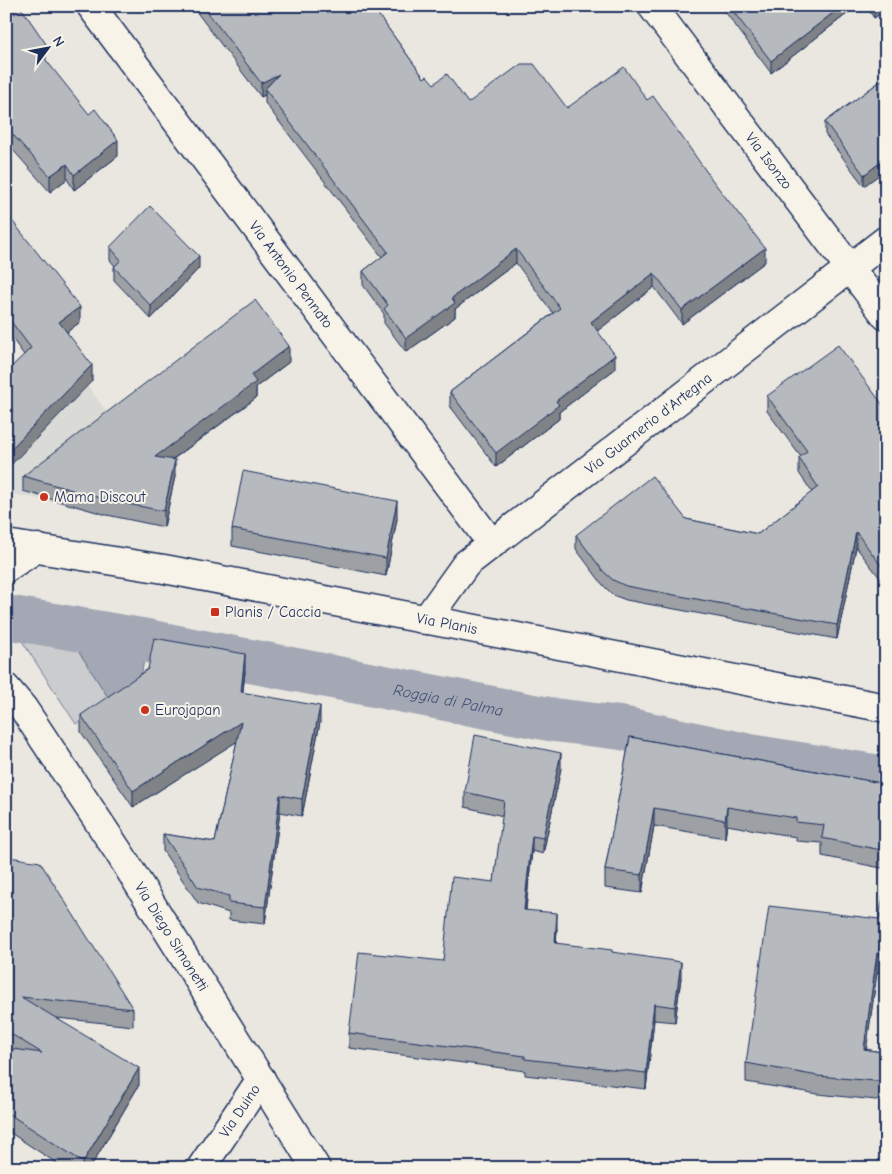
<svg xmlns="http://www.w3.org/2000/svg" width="892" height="1174" font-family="'Comic Neue',sans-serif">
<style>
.built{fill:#dadad6}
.green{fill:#cbcccd;stroke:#737e96}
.water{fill:#a3a8b4;stroke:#6d7892}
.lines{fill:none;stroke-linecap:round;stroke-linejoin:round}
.canal{stroke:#a3a8b4;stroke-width:44}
.minor-casing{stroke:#1b2f5e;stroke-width:31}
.tertiary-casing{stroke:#1b2f5e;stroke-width:31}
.secondary-casing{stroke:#1b2f5e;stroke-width:31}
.minor{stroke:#f7f3e8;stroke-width:28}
.tertiary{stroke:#f7f3e8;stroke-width:28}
.secondary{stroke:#f7f3e8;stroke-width:28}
.wall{fill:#9da0a4;stroke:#1b2f5e}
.shaded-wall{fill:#7f8286;stroke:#1b2f5e}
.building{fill:#b6babf;stroke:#1b2f5e}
.poi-dot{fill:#c8321e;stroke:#f7f3e8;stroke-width:2}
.labels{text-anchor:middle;stroke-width:4;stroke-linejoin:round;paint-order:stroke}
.street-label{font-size:15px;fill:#1b2f5e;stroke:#f7f3e8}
.poi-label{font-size:15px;fill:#1b2f5e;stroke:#f7f3e8;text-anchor:start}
.water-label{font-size:16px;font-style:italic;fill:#445378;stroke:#f7f3e8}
</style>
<rect width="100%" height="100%" fill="#eae7e0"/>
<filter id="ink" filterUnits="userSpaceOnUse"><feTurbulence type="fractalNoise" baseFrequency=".02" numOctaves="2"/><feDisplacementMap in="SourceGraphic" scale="10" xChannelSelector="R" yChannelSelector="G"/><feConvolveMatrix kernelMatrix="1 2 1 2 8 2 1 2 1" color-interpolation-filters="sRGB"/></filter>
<g filter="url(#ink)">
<path class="built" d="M87,385L128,441L178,459L164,527L6,492V461Z"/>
<path class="green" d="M18,635L72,641L111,702L76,724Z"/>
<path class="water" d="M62,625L147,641L140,684L111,702Z"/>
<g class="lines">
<path class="canal" id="s1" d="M12,618L147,641L554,720L621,728L750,756L886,778"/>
<defs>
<g id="minor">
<path id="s2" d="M91,6L492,544"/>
<path id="s3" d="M652,6L886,316"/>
<path id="s4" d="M426,620L466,564L886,240"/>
<path id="s5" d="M201,1168L261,1079"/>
</g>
<g id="tertiary">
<path id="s6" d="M6,544L164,569L886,708"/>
<path d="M6,568L37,548"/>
</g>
<g id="secondary">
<path id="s7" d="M6,688L23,708L120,854L316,1168"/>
</g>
</defs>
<use href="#minor" class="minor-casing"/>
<use href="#tertiary" class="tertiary-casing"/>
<use href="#secondary" class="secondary-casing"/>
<use href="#minor" class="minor"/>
<use href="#tertiary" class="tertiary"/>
<use href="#secondary" class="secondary"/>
</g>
<path class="wall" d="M6,6L46,59L45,60L118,156L74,190L67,179L50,192L6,142Z
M192,6H372L424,78L434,84L468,103L567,108L765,262L682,324L654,287L597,331L615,369L559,412V419L496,467L450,406V392L553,313L516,263L455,309V317L406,352L384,323V314L363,285V271L382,257L265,103V95L261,97Z
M723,6H857L771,73L723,9Z
M866,6H886V10L874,18Z
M886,77L864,186L825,134V122Z
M6,213L80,322L67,332L92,381L24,355L6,330Z
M110,247L199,268L151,319L114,280V267L115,266L110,260Z
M289,362L256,387V398L172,460L175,476L164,527L107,515L23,491V476Z
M767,396L886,409L883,582L856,547L837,639L626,600L613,595L603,585L576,549V535L686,519L758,534L812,492L799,473V458L801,457L767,411Z
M397,519L386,576L232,546V529Z
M245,671L243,692L320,722L302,816L280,812L265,924L229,920V913L198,903L163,851V834L215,842L237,741L133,807L81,732V715Z
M630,737L886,784V869L822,856V843L796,841V837L727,825L725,838L654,826L642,893L605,888V870Z
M561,768L543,854L532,851L526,910L557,929L556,944L612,952L681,978L675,1022L654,1020L646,1089L525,1075V1071L349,1048V1033L443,961L494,882L503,816L465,807V792Z
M6,859L133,1009V1026L57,1018L139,1085L90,1168H64L6,1130Z
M886,880V973L877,972L866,1049L886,1053V1101L818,1094L746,1082V1063L879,919Z"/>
<path class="shaded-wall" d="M842,6H857L771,73V61Z
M874,6H886V10L874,18Z
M46,44V59L38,65V50Z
M279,74L265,89V95L261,97V83Z
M118,140V156L74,190V175Z
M886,158V170L864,186V175Z
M67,164V179L50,192V176Z
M765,248V262L682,324V310Z
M516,249V263L455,309V317L406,352V338L452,298Z
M199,256V268L151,319V306Z
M654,273V287L591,336V322Z
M80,307V322L59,338V322Z
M289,346V362L256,387V398L155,472V457L251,375Z
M615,355V369L559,412V419L496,467V453L556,401Z
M92,365V381L6,470V454Z
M175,460V476L164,527V511Z
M397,501V519L386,576V558Z
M856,532V547L837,639V625Z
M886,566V580L883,582V568Z
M245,654V671L241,708V692Z
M320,706V722L302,816V799Z
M241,722V739L133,807V791Z
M561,753V768L543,854V838Z
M280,795V812L265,924V907Z
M727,807V825L725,838V820Z
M654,808V826L642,893V875Z
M532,836V851L524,925V910Z
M557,913V929L555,959V943Z
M877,953V972L864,1067V1049Z
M681,962V978L675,1022V1007Z
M654,1004V1020L646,1089V1073Z
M139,1068V1085L90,1168H83V1162Z"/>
<path class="building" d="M6,6H9L15,14L22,9L46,44L38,50L89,114L95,109L118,140L74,175L67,164L50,176L6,127Z
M203,6H372L424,78L427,76L434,84L447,74L468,103L521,64H534L567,108L624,67L647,100L653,96L713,181L765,248L682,310L654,273L591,322L615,355L556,401L559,405L496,453L450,392L560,308L516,249L452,298L455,303L406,338L384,309L388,305L363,271L388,252L265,89L279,74L261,83Z
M729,6H842L771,61Z
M886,77V158L864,175L825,122Z
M150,206L199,256L151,306L114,267L121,260L110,247Z
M6,213L80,307L59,322L92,365L6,454V372L31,348L6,315V269L7,268L6,266Z
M255,300L289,346L251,375L256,382L155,457L175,460L164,511L107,500L23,476Z
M838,345L886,409V566L883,568L856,532L837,625L626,586L613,580L603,571L576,535L652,476L686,519L758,534L818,487L799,458L807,451L767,396Z
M243,471L397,501L386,558L232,529Z
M154,638L245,654L241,692L320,706L302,799L280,795L265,907L229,903V896L198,887L163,834L215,842L241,722L133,791L81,715L148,669Z
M475,735L561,753L543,838L532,836L524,910L557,913L555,943L612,950V952L681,962L675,1007L654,1004L646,1073L525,1059V1056L349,1033L359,952L443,961L452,877L494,882L504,801L465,792Z
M630,737L886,784V851L822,838L824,825L796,822V818L727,807L725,820L654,808L642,875L605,870Z
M9,857L40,862L133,1009L21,997L139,1068L83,1162L6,1112V1048L42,1053L6,1031V859Z
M886,880V954L877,953L864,1049L886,1053V1082L818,1076L746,1063L769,906L879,919Z"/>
</g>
<g class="poi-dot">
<circle cx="44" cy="497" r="5"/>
<rect x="210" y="607" width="10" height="10" rx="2.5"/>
<circle cx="145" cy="710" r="5"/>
</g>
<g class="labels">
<g class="street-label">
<text dy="5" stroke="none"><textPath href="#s3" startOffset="194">Via Isonzo</textPath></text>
<text dy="5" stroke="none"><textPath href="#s2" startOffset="335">Via Antonio Pennato</textPath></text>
<text dy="5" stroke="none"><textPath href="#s4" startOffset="299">Via Guarnerio d'Artegna</textPath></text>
<text dy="5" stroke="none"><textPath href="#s6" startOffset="448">Via Planis</textPath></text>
<text dy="5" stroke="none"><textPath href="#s7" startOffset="299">Via Diego Simonetti</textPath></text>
<text dy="5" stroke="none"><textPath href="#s5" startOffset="69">Via Duino</textPath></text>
</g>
<g class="poi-label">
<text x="54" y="502">Mama Discout</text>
<text x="225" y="617">Planis / Caccia</text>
<text x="155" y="715">Eurojapan</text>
</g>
<g class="water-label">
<text dy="6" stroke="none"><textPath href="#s1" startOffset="444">Roggia di Palma</textPath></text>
</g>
</g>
<rect width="892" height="1174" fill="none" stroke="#f7f3e8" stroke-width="25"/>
<rect x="12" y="12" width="867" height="1149" fill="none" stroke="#1b2f5e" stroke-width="2" filter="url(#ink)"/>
<g transform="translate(48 48) rotate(58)" stroke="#f7f3e8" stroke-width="4" paint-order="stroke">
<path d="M0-4L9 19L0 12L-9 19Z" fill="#1b2f5e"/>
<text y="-8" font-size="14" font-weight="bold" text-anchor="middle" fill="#1b2f5e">N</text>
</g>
</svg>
